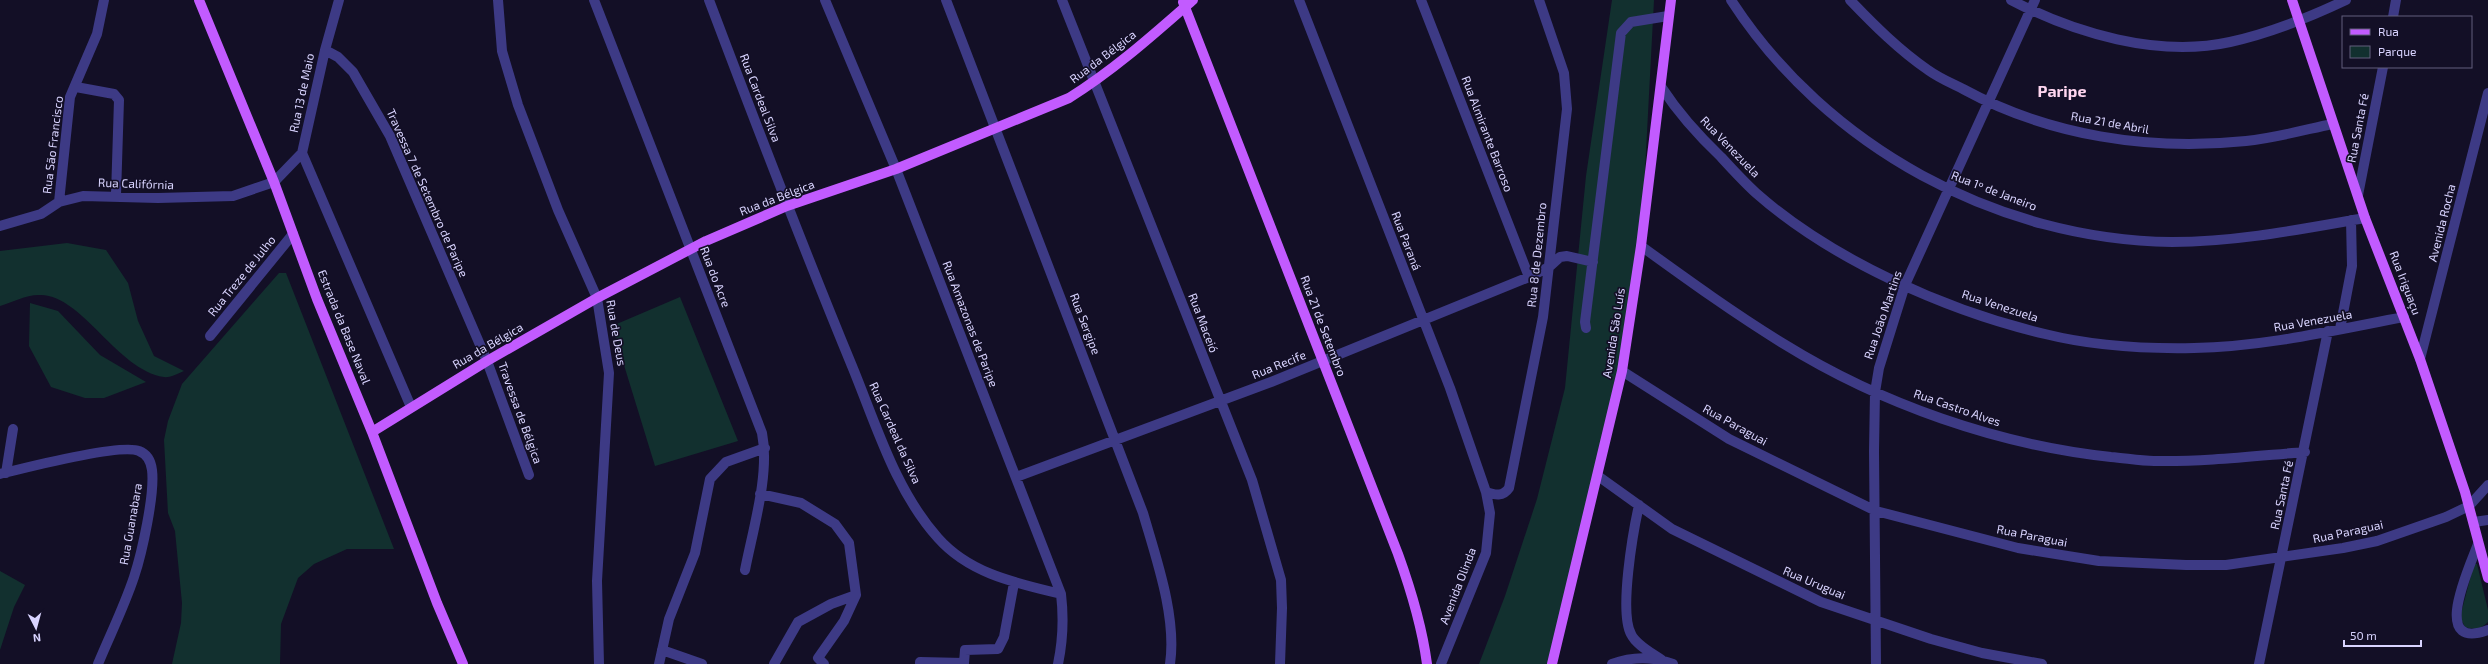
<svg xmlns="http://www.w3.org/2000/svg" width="2488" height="664" font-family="'Exo 2',sans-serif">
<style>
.green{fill:#12302f}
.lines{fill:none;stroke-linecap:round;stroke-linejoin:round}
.minor{stroke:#3d3a85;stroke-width:10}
.major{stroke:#c25bff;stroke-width:10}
.labels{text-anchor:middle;stroke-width:3.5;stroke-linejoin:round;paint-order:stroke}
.street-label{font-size:12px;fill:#d9d4ff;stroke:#130f26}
.district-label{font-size:16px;font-weight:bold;fill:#ffd6f0;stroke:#130f26}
</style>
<rect width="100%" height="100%" fill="#130f26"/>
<path class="green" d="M1612,0H1654L1641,246L1622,367L1551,664H1479L1505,596L1537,499L1565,388L1586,176Z
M67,243L106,250L128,283L138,321L154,356L184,371C179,373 170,378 164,377C117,370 83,296 41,295C27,294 13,302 0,306V251Z
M279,273H286L394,549H347L314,564L298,578L281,624L280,664H172L181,623L182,603L175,531L168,513L164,440L168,421L182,384Z
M680,297L738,441L655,466L612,326Z
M30,303L58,311L100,355L146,382L104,398H85L51,387L29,346Z
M2474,564H2477L2488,610V622C2481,629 2475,630 2465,627L2460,617Z
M0,571L25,585L14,607L0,650Z"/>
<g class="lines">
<path class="minor" d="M498,0L502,51L518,105L558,210L597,298L609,373L597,581L599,664
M594,0L762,433C770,474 753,529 745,570
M709,0C755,122 802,245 852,366C876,424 895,490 938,538C970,574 1016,583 1061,594
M825,0L896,169L1061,594C1064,619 1063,640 1058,664
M946,0L1143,513C1156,558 1177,617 1170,664
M1062,0L1252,480L1281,580L1282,608L1280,664
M1299,0L1450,388L1486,492L1490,513L1486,553L1441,664
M1421,0L1529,277
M1731,0C1826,147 1998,240 2172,242C2237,242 2302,229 2365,218
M1850,0C1874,25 1899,50 1928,70C1939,78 1951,83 1963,89C2049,136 2149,151 2246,141C2275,138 2304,130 2332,124
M2011,0C2074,33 2158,58 2230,42C2271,33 2308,18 2346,0
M2393,17L2396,0
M325,50L338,57L353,72L390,136L487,361L529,475
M76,87L114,94L119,100L116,195
M1662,88C1679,114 1699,136 1721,157C1732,169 1744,182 1756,193C1832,260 1947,311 2045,334C2093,346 2145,349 2194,348C2264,347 2335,330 2404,317
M302,153L411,407
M2358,195L2383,67
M59,202L70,97L97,34L104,0
M0,226L41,214L59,202L83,196L158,198L233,196L274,182L302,153L325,50L339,0
M1641,246C1688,280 1735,314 1784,344C1881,404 1998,445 2111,457C2125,458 2140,461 2154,461C2204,462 2255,456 2305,452
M1586,328L1585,322L1621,33L1631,22L1668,16
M2340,329L2352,266L2351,220
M210,336L293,234
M2420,359L2488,93
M1622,371L1729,439L1876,511L2018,548L2099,561L2186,565H2226L2343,548L2377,541L2446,517L2469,506L2488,485
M6,473L13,429
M0,474C24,468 121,443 139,451C147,454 151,462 152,470C155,494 142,553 134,577C124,607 110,635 98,664
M1598,476L1672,529L1821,602L1931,639L1982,653L2042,664
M1016,477L1271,382L1529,277L1549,267L1560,257L1567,256L1593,262
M1486,492C1495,495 1503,497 1509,488L1543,317L1567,109L1564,73L1539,0
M760,494L801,503L835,524L849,543L856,595L844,621L818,658L824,664
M1639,505C1633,532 1619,612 1631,634C1636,645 1652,653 1662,660
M2474,522L2488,520
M2478,544C2470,566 2429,652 2488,630
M662,650L702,664
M659,664L669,619L695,553L710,479L726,462L765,448
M774,664L798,622L831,604L856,595
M920,664V662L964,663L965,650L998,649L1004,637L1014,583
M1612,664C1633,656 1652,656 1673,664
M1876,664L1874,451L1875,392L1879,368L1905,285L2035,0
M2259,664L2328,331"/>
<path class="major" d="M199,0L274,182L317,299L372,432L437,603L463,664
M2292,0L2365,218L2420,359L2465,492L2488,578
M1183,2L1398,554C1411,590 1422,626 1427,664
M372,432L487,361L597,298L706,241L787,206L896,169L1069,98C1114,70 1153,35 1193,0
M1552,664L1622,371L1641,246L1671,0"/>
</g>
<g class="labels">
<g class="street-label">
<text transform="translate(1103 57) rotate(-37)" y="4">Rua da Bélgica</text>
<text transform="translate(302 93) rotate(-78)" y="4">Rua 13 de Maio</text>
<text transform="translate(760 98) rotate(69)" y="4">Rua Cardeal Silva</text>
<text transform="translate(2110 123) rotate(10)" y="4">Rua 21 de Abril</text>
<text transform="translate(2358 128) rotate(-79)" y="4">Rua Santa Fé</text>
<text transform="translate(1487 134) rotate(69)" y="4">Rua Almirante Barroso</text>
<text transform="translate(53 145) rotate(-83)" y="4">Rua São Francisco</text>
<text transform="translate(1730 147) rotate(46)" y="4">Rua Venezuela</text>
<text transform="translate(136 184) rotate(2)" y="4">Rua Califórnia</text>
<text transform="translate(1994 191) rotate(21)" y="4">Rua 1º de Janeiro</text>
<text transform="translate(427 193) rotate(66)" y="4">Travessa 7 de Setembro de Paripe</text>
<text transform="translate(777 198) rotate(-21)" y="4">Rua da Bélgica</text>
<text transform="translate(2442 223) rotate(-76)" y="4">Avenida Rocha</text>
<text transform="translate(1406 241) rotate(69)" y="4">Rua Paraná</text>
<text transform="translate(1537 255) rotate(-84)" y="4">Rua 8 de Dezembro</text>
<text transform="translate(242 276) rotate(-51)" y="4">Rua Treze de Julho</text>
<text transform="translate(715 277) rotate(69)" y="4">Rua do Acre</text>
<text transform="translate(2405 283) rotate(69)" y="4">Rua Iriguaçu</text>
<text transform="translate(2000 306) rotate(18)" y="4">Rua Venezuela</text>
<text transform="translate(1883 315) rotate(-71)" y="4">Rua João Martins</text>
<text transform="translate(2313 321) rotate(-10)" y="4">Rua Venezuela</text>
<text transform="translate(1203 323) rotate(69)" y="4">Rua Maceió</text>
<text transform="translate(970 324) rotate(69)" y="4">Rua Amazonas de Paripe</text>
<text transform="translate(1085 324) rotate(69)" y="4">Rua Sergipe</text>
<text transform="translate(1323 326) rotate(69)" y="4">Rua 21 de Setembro</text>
<text transform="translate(344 327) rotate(68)" y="4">Estrada da Base Naval</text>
<text transform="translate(616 333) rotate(80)" y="4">Rua de Deus</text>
<text transform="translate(1614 333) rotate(-81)" y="4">Avenida São Luís</text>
<text transform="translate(488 346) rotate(-30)" y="4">Rua da Bélgica</text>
<text transform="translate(1279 365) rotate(-22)" y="4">Rua Recife</text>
<text transform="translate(1957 408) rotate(19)" y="4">Rua Castro Alves</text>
<text transform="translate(520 413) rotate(70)" y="4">Travessa de Bélgica</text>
<text transform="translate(1735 425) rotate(29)" y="4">Rua Paraguai</text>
<text transform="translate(895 433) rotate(66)" y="4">Rua Cardeal da Silva</text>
<text transform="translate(2282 495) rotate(-78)" y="4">Rua Santa Fé</text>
<text transform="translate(131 524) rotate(-80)" y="4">Rua Guanabara</text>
<text transform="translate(2348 532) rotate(-12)" y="4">Rua Paraguai</text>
<text transform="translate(2032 536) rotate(11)" y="4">Rua Paraguai</text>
<text transform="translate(1814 583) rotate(23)" y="4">Rua Uruguai</text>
<text transform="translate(1458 586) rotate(-69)" y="4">Avenida Olinda</text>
</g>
<g class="district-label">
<text x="2062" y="97">Paripe</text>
</g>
</g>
<rect x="2342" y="16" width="130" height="52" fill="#130f26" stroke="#625e7d"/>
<rect x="2350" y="29" width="20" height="6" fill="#c25bff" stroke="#625e7d"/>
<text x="2378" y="36" font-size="12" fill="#d9d4ff">Rua</text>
<rect x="2350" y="46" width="20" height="12" fill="#12302f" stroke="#625e7d"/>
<text x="2378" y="56" font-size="12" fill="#d9d4ff">Parque</text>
<g transform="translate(36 628) rotate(174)" stroke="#130f26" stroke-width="3" paint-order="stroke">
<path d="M0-3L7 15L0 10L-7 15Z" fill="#d9d4ff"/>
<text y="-6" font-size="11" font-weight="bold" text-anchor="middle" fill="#d9d4ff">N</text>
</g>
<path d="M2344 640v6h77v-6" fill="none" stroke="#d9d4ff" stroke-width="2"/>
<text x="2350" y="640" font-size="12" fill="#d9d4ff" stroke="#130f26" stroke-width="3" paint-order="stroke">50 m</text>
</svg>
